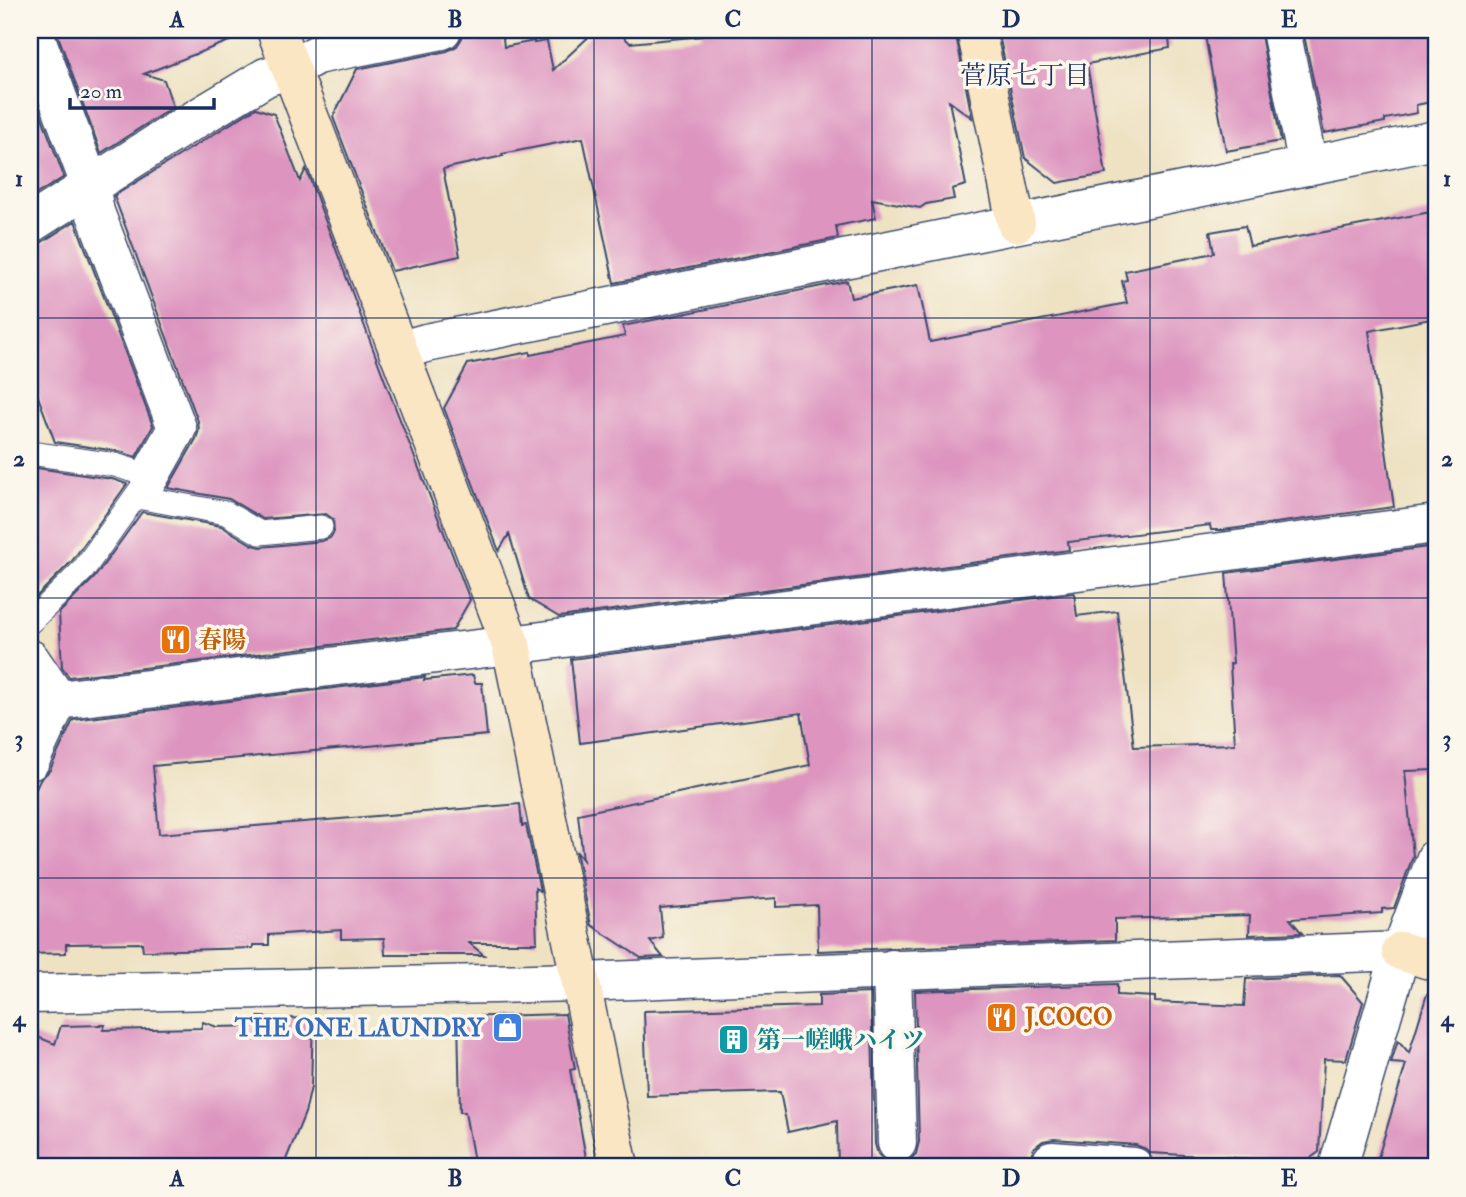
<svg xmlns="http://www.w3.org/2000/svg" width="1466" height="1197" font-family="'IM FELL Double Pica','Noto Serif JP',serif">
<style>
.building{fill:#dd94bf}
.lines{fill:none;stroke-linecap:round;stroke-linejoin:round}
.lane-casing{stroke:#3b4a6d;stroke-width:25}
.street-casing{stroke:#3b4a6d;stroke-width:41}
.secondary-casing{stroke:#3b4a6d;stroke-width:41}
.lane{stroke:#fff;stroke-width:23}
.street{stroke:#fff;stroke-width:38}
.secondary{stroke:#fbe6c4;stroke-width:38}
.grid{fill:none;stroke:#1b2f5e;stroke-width:2;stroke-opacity:0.55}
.labels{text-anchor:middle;stroke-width:7;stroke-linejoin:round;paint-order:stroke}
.food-label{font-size:24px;font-weight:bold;fill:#c56008;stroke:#fbf7ec;text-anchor:start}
.shop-label{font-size:24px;font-weight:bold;fill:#366cbe;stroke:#fbf7ec;text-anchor:end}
.culture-label{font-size:24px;font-weight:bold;fill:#0d838f;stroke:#fbf7ec;text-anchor:start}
.neighbourhood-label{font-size:26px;fill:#1b2f5e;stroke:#fbf7ec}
.neatline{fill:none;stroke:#1b2f5e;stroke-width:2.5}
.grid-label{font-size:23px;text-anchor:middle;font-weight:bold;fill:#1b2f5e}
</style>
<rect width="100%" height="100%" fill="#fbf7ec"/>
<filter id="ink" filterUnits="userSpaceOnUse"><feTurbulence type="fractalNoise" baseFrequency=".0143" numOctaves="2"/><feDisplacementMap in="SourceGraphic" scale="14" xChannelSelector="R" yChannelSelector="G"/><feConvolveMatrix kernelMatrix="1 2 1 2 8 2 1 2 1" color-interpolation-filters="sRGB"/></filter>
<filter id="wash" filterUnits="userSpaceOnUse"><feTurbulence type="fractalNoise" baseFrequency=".00686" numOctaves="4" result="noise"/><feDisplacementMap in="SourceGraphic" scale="28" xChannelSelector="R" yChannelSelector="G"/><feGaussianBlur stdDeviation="1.57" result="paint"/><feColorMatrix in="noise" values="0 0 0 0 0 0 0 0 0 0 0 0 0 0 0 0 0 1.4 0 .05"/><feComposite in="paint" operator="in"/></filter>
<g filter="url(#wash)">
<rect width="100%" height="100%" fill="#eee2c3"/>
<g id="blocks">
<path class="building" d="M56,30H250V33L144,74L164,80L173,107L101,153Z
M463,30H502L504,47L534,41V43L547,41L553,70L596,30H617L630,43L702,36L701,30H955L972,118L949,101L966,185L952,189L954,199L926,204L920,208L872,199L876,218L836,226L838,238L614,283L583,138L502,154L503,156L443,169L460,256L392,271L333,117L357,69L447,51L457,46L462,38Z
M998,30H1168L1170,48L1087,64L1106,174L1057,183L1025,158Z
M1204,30H1260L1281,141L1226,151Z
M1303,30H1436V101L1416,105L1417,113L1385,119V122L1324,133Z
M30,85L64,177L30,198Z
M256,108L274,114L300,181L306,169L385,381L470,600L453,630L69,677L62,667L59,613L94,578L142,512L221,526L253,545L261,547L322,541L330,538L334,532L333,519L326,514L263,519L229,499L168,488L196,439L199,430L198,421L114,196Z
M1436,211V318L1369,331L1394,507L1223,530H1211L1210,525L1068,542L1069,550L559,617L529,599L509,534L499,551L444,408L468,364L530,352V355L625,336L623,326L847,281L851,298L918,285L930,342L1127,303L1122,281L1127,280L1125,271L1214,253L1210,232L1245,226L1250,246Z
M75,221L153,426L136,457L117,451L55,442L30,375V246L42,242Z
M30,467L112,479L127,484L72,561L30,603Z
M1436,546V770L1405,771L1413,856L1394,908L1382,909V913L1290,919L1302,933L1249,935L1250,915L1115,919V940L818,951L817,905L776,907V898L660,908L663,938L650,941L663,957L641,958L591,925L576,851L583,860L578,814L810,765L801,713L580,743L571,659L1074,593L1077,616L1117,611L1134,747L1235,744L1230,664L1233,663L1226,573Z
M473,675L475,683H482L487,735L153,766L159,834L520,804L522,826L526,825L540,891L535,888L537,943H469L484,955H385L384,938L341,939V930L269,935V945H253V948L143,951L142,943L66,944V953L30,954V802L40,780L50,770L73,720L425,677L424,680Z
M1340,975L1363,1002L1346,1060L1324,1059L1319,1152L1305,1162L1150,1153L1146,1149L1136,1145L1054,1139L1043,1141L1034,1148L1026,1167H838L837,1121L788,1132L780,1092L647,1096L644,1011L819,1006V995L871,993L875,1144L878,1154L886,1162L898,1165L909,1161L916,1154L919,1142L915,991L1117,984V995L1155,997V1002L1244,1006L1246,979Z
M1427,994L1436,995V1167H1398L1377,1161L1406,1064L1391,1063L1398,1040L1409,1053Z
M565,1014L575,1069L570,1070L586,1158L532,1167H475L465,1112H460L458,1017Z
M258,1017L313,1019L311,1087L305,1113L283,1167H30V1034L55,1044L61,1026L105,1025L103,1030L201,1028L203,1022L217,1027L258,1026Z"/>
</g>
</g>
<g filter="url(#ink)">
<use href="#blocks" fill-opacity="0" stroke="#3b4a6d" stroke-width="2"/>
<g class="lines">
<defs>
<path id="lane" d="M30,453L115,465L150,476L83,570L30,622
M137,497L226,513L260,533L321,527"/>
<path id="street" d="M33,30L90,185L95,212L177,428L150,476
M1281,30L1308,166
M30,224L181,128L266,77L291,69L316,55L442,30
M398,351L426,343L1436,140
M30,659L58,700L511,645L1436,524
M30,761L58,700
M892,969L897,1143
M30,994L581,982L1401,951
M1048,1167L1052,1161L1134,1167
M1338,1167L1401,951L1436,858"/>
<path id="secondary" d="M276,30L511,645L619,1167
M976,30L1016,223
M1401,951L1436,962"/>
</defs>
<use href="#lane" class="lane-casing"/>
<use href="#street" class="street-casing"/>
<use href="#secondary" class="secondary-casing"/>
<use href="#lane" class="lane"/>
<use href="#street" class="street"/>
<use href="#secondary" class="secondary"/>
</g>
</g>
<path class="grid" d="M316,30V1167M594,30V1167M872,30V1167M1150,30V1167M30,318H1436M30,598H1436M30,878H1436"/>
<defs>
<symbol id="restaurant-square" viewBox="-11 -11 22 22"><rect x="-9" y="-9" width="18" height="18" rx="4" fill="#e8710a" stroke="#fbf7ec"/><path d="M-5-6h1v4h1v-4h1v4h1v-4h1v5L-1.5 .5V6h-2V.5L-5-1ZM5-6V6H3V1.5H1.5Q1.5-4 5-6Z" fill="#fff"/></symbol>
<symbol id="shop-square" viewBox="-11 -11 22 22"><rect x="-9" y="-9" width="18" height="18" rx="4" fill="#3f7fe0" stroke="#fbf7ec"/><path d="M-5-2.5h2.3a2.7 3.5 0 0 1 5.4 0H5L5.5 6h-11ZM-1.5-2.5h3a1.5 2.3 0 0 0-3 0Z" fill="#fff"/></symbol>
<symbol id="building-square" viewBox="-11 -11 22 22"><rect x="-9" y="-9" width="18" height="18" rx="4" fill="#0f9aa8" stroke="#fbf7ec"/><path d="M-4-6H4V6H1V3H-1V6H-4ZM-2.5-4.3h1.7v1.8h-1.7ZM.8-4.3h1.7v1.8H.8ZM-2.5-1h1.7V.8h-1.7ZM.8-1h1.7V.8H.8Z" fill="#fff"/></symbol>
</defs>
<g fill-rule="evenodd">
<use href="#restaurant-square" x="158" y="622" width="35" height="35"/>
<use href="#restaurant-square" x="984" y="1000" width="35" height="35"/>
<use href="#shop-square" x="490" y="1010" width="35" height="35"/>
<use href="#building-square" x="716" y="1022" width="35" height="35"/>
</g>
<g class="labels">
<g class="food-label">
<text x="198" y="648">春陽</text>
<text x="1025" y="1025">J.COCO</text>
</g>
<g class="shop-label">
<text x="484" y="1036">THE ONE LAUNDRY</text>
</g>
<g class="culture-label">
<text x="757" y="1048">第一嵯峨ハイツ</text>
</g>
<g class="neighbourhood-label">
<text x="1025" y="84">菅原七丁目</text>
</g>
</g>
<rect width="1466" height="1197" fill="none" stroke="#fbf7ec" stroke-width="77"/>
<path d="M70 98v10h144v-10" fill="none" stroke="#1b2f5e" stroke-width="3.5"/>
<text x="80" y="98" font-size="21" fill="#1b2f5e" stroke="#fbf7ec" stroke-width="5" paint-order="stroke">20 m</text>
<rect x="38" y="38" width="1390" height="1120" class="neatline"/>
<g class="grid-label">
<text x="177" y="27">A</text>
<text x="455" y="27">B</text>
<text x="733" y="27">C</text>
<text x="1011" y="27">D</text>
<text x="1289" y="27">E</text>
<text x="19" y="186">1</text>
<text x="1447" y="186">1</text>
<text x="19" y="466">2</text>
<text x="1447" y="466">2</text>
<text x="19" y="746">3</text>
<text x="1447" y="746">3</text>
<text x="19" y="1026">4</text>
<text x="1447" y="1026">4</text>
<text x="177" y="1186">A</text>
<text x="455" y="1186">B</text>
<text x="733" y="1186">C</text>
<text x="1011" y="1186">D</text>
<text x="1289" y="1186">E</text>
</g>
</svg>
